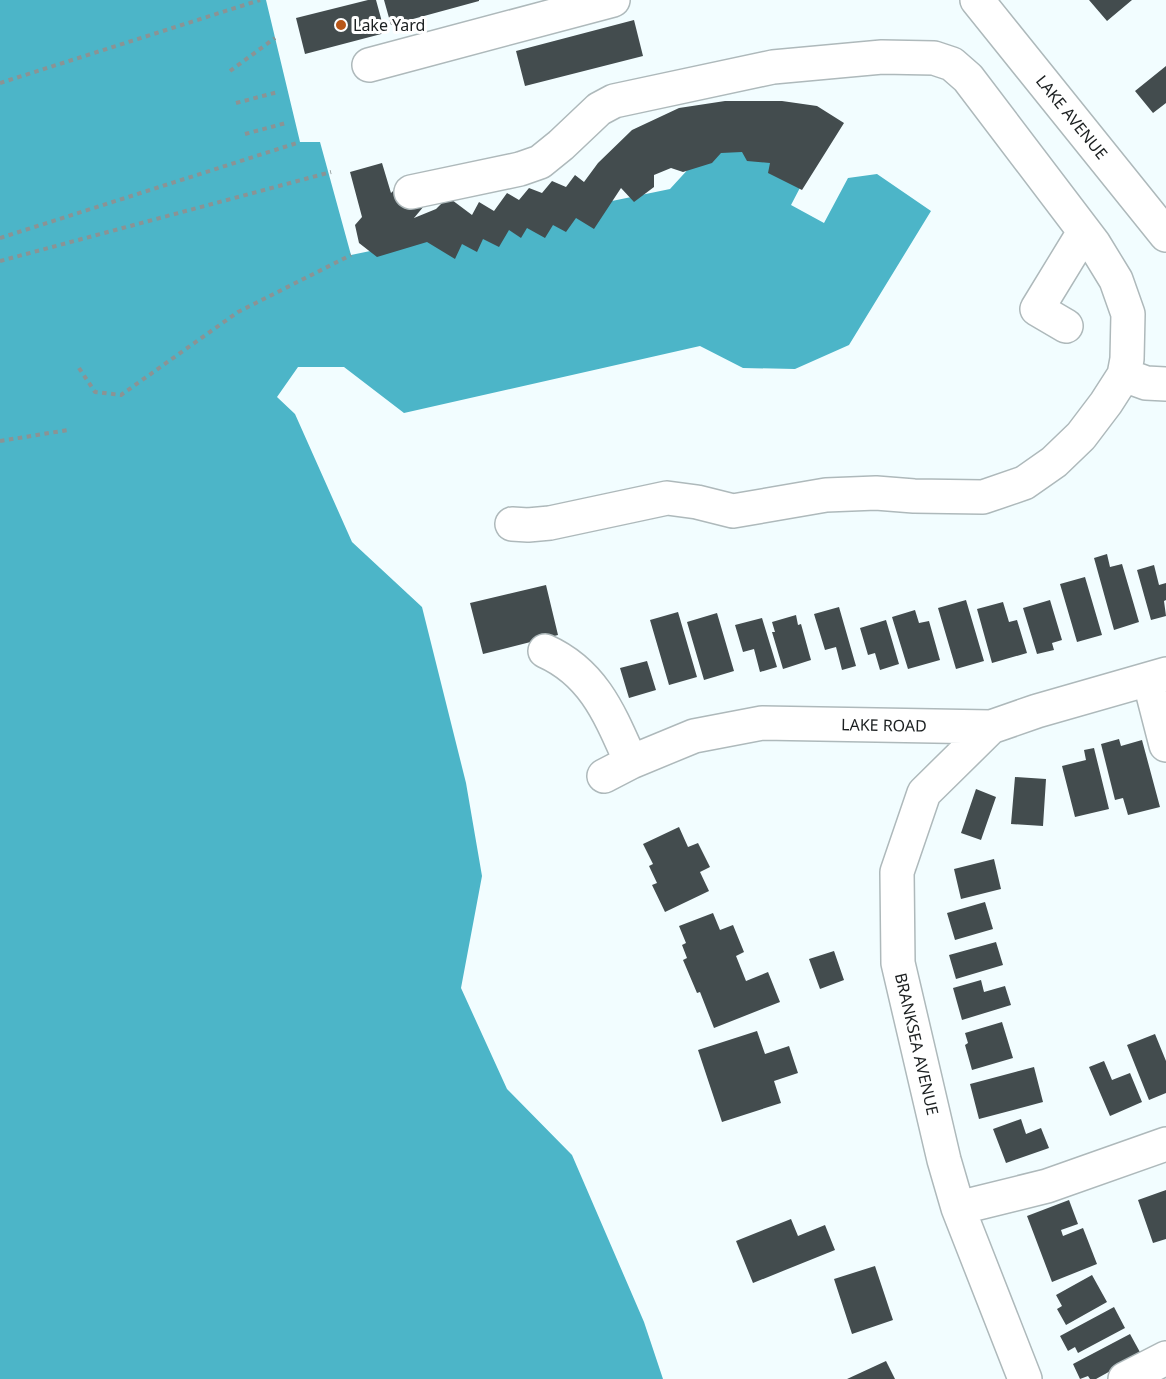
<svg xmlns="http://www.w3.org/2000/svg" width="1166" height="1379" font-family="'Noto Sans',sans-serif">
<style>
.water{fill:#4cb5c8}
.building{fill:#434c4e}
.lines{fill:none;stroke-linecap:round;stroke-linejoin:round}
.minor-casing{stroke:#aeb9bb;stroke-width:36}
.path{stroke:#8b9394;stroke-width:4;stroke-dasharray:4.5 4.5;stroke-linecap:butt}
.minor{stroke:#fff;stroke-width:33}
.poi-dot{fill:#b85618;stroke:#fff;stroke-width:2}
.labels{text-anchor:middle;stroke-width:6;stroke-linejoin:round;paint-order:stroke}
.poi-label{font-size:16px;fill:#1b1f20;stroke:#fff;text-anchor:start}
.street-label{font-size:16px;fill:#1b1f20;stroke:#fff}
</style>
<rect width="100%" height="100%" fill="#f2fdff"/>
<path class="water" d="M0,0H266L300,142H320L351,255L670,189L702,154L760,135L815,159L791,205L824,223L848,178L877,174L931,211L849,345L795,369L743,368L700,346L404,413L344,367H298L277,397L295,414L352,542L422,607L466,783L482,876L461,988L507,1089L572,1155L644,1322L663,1379H0Z"/>
<path class="building" d="M368,0H376L385,33L305,54L296,18Z
M384,0H479V1L391,25Z
M1089,0H1132L1107,21Z
M634,20L643,56L525,86L516,51Z
M1166,66V103L1153,113L1135,91Z
M725,101H782L817,106L844,123L802,190L768,173L770,163L747,161L742,152L721,153L712,163L683,172L671,168L654,175V187L634,202L621,188L594,229L576,218L566,232L553,225L545,238L527,228L521,238L509,230L499,247L483,239L477,252L462,244L455,259L427,242L377,257L359,243L355,225L362,217L350,172L382,163L391,193L397,187L424,206L414,218L436,209L448,197L472,215L479,202L494,211L507,193L519,200L529,188L542,193L552,181L566,187L575,175L584,182L598,163L632,130L679,108Z
M1107,554L1110,567L1122,564L1139,622L1114,630L1094,558Z
M1154,565L1159,585L1166,583V600L1164,601L1166,616L1151,620L1137,570Z
M1085,577L1102,635L1077,642L1060,584Z
M546,585L558,635L483,654L470,603Z
M966,600L984,661L956,669L938,608Z
M1050,600L1062,640L1052,643L1054,650L1037,654L1023,608Z
M1003,602L1009,622L1017,620L1027,653L992,663L977,609Z
M839,607L856,666L842,670L836,647L825,650L814,614Z
M915,610L919,623L929,621L940,660L908,669L892,617Z
M678,612L697,677L669,685L650,620Z
M717,613L734,671L704,680L687,622Z
M796,615L798,625L801,624L811,660L783,669L772,632H775L772,622Z
M762,618L777,667L760,672L754,649L743,652L735,625Z
M886,620L899,664L880,670L875,653L868,655L860,628Z
M647,661L656,690L629,698L620,668Z
M1119,739L1121,746L1142,740L1160,807L1128,815L1123,798L1115,800L1101,744Z
M1094,748L1109,809L1075,817L1062,766L1086,760L1084,750Z
M1015,777L1046,779L1043,826L1011,824Z
M976,789L996,797L981,840L961,833Z
M679,827L688,847L698,843L710,867L700,872L709,891L665,912L652,885L657,883L649,866L653,864L643,844Z
M994,859L1001,889L961,899L954,869Z
M985,902L993,929L955,940L947,913Z
M713,913L720,930L733,925L744,952L736,956L746,981L768,972L780,1002L714,1028L700,992L697,993L683,960L687,958L682,945L686,943L679,926Z
M996,942L1003,965L956,979L949,955Z
M834,951L844,980L820,989L809,959Z
M981,980L984,992L1005,986L1011,1005L962,1020L953,988Z
M1002,1022L1013,1058L972,1070L965,1045L968,1043L965,1033Z
M757,1031L765,1054L789,1046L798,1073L774,1081L781,1103L722,1122L698,1050Z
M1155,1034L1166,1061V1093L1149,1100L1127,1045Z
M1104,1061L1112,1080L1130,1073L1142,1102L1110,1116L1089,1067Z
M1034,1067L1043,1102L979,1119L970,1084Z
M1021,1119L1026,1134L1041,1128L1049,1148L1006,1163L993,1129Z
M1166,1190V1239L1153,1243L1138,1200Z
M1069,1200L1078,1224L1061,1230L1063,1236L1083,1228L1097,1264L1052,1282L1027,1216Z
M791,1219L798,1236L825,1225L835,1250L753,1283L736,1241Z
M875,1266L893,1320L852,1334L834,1279Z
M1092,1275L1107,1302L1066,1325L1057,1309L1062,1306L1056,1295Z
M1114,1307L1125,1328L1078,1353L1075,1347L1068,1351L1060,1336Z
M1130,1334L1141,1354L1096,1379H1090L1088,1376L1080,1379L1073,1364Z
M886,1361L895,1379H847Z"/>
<g class="lines">
<defs>
<path id="minor" d="M977,0L1166,235
M369,65L613,0
M411,192L520,169L540,162L561,145L599,109L614,101L773,67L882,57L934,58L952,64L968,78L1094,244L1116,280L1128,314L1127,359L1124,375L1146,383L1166,384
M1066,326L1037,309L1084,232
M512,524L528,525L550,523L667,498L697,502L733,511L826,495L876,493L914,496L983,497L1024,483L1054,462L1081,436L1106,403L1124,375
M545,651C594,673 610,715 631,762
M1149,679L1166,745
M991,727L924,793L897,872L898,963L944,1160L958,1208L1025,1379
M604,776L631,762L694,736L762,723L991,727L1037,711L1166,674
M958,1208L1047,1186L1166,1144
M1125,1379L1166,1358"/>
</defs>
<use href="#minor" class="minor-casing"/>
<path class="path" d="M230,71L275,38
M0,83L260,0
M236,103L278,92
M245,134L286,123
M0,238L300,142
M0,261L331,172
M79,368L95,392L121,395L238,312L351,255
M0,441L68,430"/>
<use href="#minor" class="minor"/>
</g>
<circle class="poi-dot" cx="341" cy="25" r="6"/>
<g class="labels">
<g class="poi-label">
<text x="353" y="31">Lake Yard</text>
</g>
<g class="street-label">
<text transform="translate(1072 117) rotate(51)" y="6">LAKE AVENUE</text>
<text transform="translate(884 725) rotate(1)" y="6">LAKE ROAD</text>
<text transform="translate(917 1044) rotate(77)" y="6">BRANKSEA AVENUE</text>
</g>
</g>
</svg>
